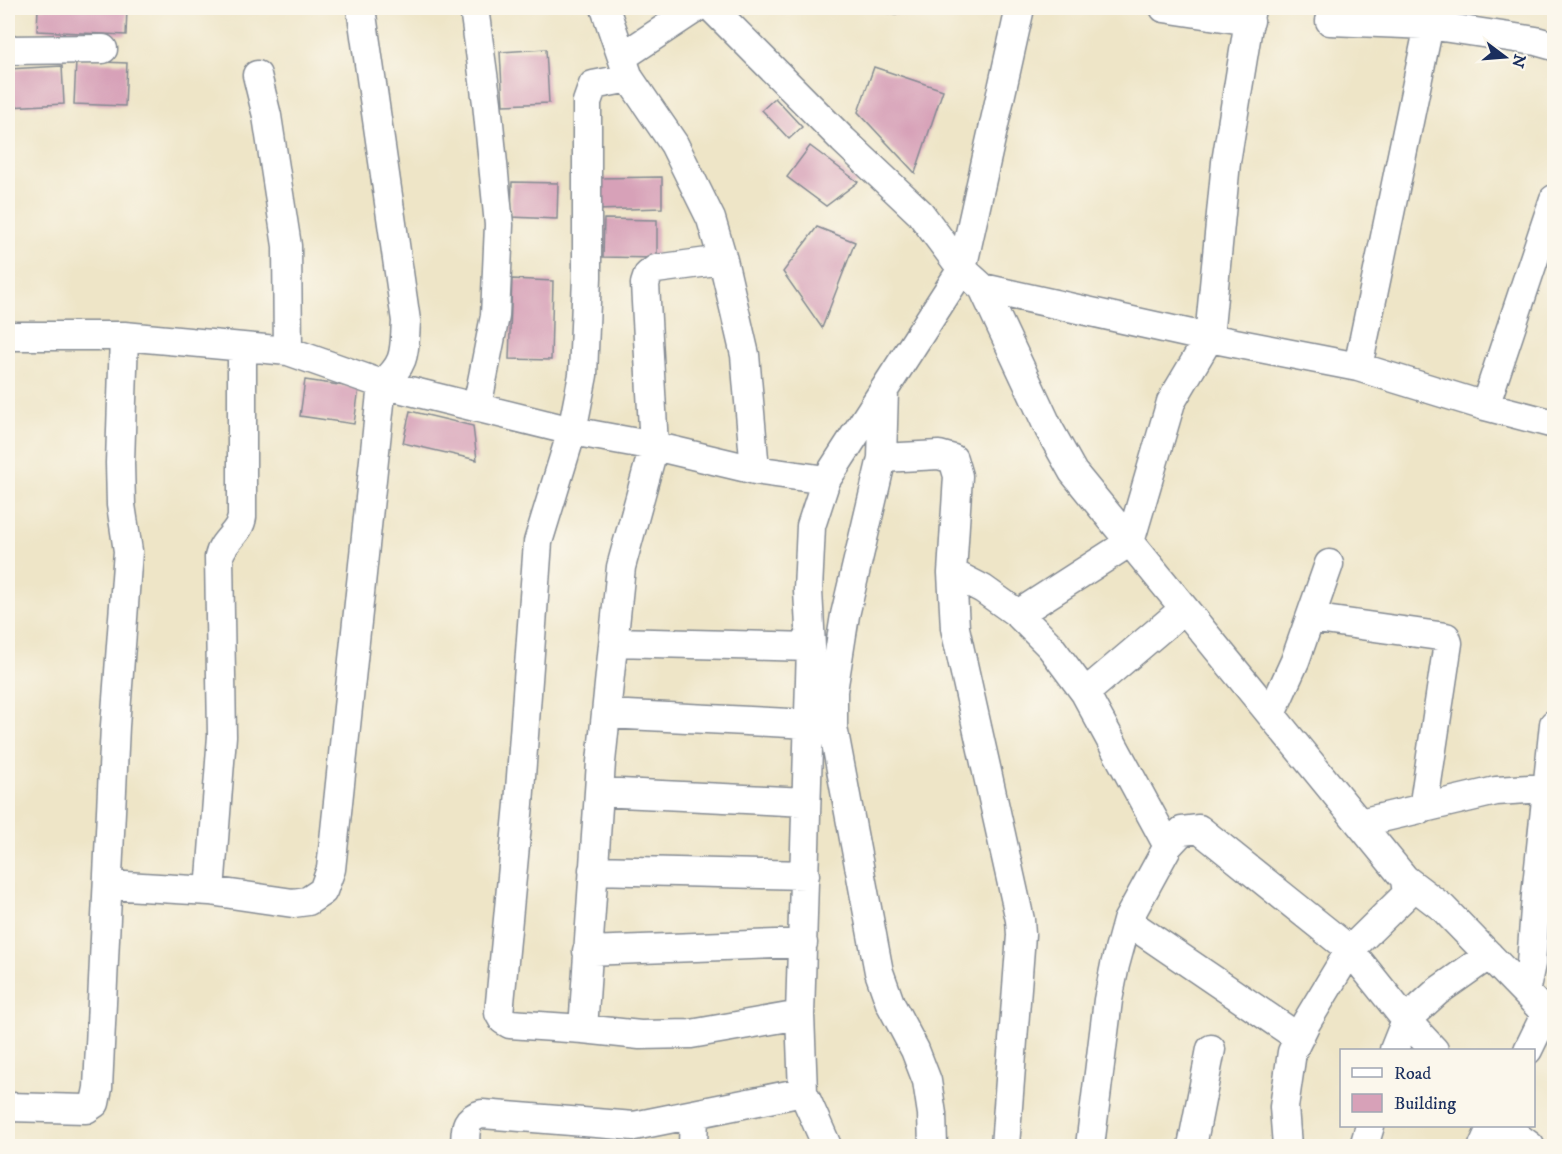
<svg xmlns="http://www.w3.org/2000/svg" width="1562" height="1154" font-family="'IM FELL DW Pica',serif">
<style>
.building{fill:#d7a1b8}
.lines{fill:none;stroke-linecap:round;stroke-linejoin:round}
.minor-casing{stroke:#848a92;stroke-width:31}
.minor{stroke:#fff;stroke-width:28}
</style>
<rect width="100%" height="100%" fill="#fbf7ec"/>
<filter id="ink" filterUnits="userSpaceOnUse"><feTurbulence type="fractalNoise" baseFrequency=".0167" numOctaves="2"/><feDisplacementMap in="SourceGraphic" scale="12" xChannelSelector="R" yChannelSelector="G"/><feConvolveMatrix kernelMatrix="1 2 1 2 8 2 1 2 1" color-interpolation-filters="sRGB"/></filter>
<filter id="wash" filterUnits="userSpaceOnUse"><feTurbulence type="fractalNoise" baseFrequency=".008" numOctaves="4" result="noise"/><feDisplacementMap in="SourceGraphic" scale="24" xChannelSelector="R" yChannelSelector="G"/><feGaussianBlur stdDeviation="1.35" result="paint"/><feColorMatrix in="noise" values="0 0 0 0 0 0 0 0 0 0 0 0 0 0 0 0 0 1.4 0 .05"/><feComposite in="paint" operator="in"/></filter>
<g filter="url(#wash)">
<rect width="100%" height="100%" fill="#eee5c7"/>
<g id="blocks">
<path class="building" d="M38,8H127L126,35L37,31Z
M864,8H897L896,15Z
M546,49L549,103L503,105L500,52Z
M76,61L127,63L125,106L74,104Z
M62,66L64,104L8,107V69Z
M874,67L943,90L915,173L858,112Z
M775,98L802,127L789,139L762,110Z
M810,146L858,182L826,206L787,177Z
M662,177V208L596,210V178Z
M512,182L558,183L557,219L511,217Z
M604,219L657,220V258L603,257Z
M817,227L855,242L822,328L783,272Z
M512,279L553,281L551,360L509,359Z
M305,380L359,388L354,424L300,416Z
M410,411L473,426L477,460L403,443Z"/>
</g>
</g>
<g filter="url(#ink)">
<use href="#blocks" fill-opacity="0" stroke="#848a92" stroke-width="1.5"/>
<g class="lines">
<defs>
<path id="minor" d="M474,8L487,103L499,225L495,316L477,407
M605,8L629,78L674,144L711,219L723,260L745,355L755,470
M712,8L843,140L920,213L962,269L983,288L1049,429L1073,472L1405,879L1407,894L1350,950L1406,1020L1434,1050
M1164,8L1250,21
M1330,21L1429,25L1536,41L1554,46
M8,50L103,49
M622,57L696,8
M257,75L267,116L287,246L288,351
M629,78L593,85L587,102V277L583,375L572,431L538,542L519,804L499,1013L503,1020L510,1024L583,1029L640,1035L691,1034L800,1015
M983,288L1209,338L1358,367L1485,406L1554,424
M8,336H124L288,351L382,384L572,431L654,446L755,470L826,480
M1358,367L1429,25
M884,390L882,458L845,615L833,691V727L879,972L890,1003L915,1050L927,1081L932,1114L933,1146
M1485,406L1554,199
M882,458L939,455L953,459L958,476L952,573L955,628L1020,920L1021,935L1005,1146
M952,573L983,589L1018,614L1050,646L1085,693L1168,846
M1018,614L1130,542L1171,402L1209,338L1226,162L1251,8
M1310,618L1446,637L1448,643L1423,809
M614,642L811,647
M1085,693L1184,609
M607,714L809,724
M1271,714L1295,661L1329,564
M599,792L806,802
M1360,823L1496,791L1547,788
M593,870L805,875
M1405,879L1443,908L1554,1022
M108,885L210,891L293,903L308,901L323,891L331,869L382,384C407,363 404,351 406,321L361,8
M210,891L222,736L219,557C222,541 240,533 242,517V347
M1127,921L1299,1038
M587,951L803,943
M1525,992L1531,964L1536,895L1554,724
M583,1029L601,762L621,567L654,446L645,284L648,275L656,269L723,260
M1394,1050L1406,1020L1438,991L1489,955
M1528,1050L1546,1013
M8,1107L86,1109L95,1103L98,1088L115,726L128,551L121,505L120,463L124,336
M1503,1126L1530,1146
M465,1146C466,1130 463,1119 482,1114L634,1126L803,1092
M693,1146L694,1115
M827,1146L803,1092L800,1015L811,647L808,590L811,526L826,480L962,269L1020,8
M1090,1146L1108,1000L1115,965L1127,921L1168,846L1182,831L1199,829L1350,950L1306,1023L1292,1052L1284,1107L1287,1146
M1192,1146L1211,1049
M1364,1146L1370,1126
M1483,1146L1492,1126"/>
</defs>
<use href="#minor" class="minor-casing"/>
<use href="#minor" class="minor"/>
</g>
</g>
<rect width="1562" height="1154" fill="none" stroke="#fbf7ec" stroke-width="30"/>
<rect x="1340" y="1049" width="195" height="78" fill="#fbf7ec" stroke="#a1a7b3" stroke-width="1.5"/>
<rect x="1352" y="1068" width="30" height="9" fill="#ffffff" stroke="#a1a7b3" stroke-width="1.5"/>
<text x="1394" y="1079" font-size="18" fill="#1b2f5e">Road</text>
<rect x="1352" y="1094" width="30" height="18" fill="#d7a1b8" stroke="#a1a7b3" stroke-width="1.5"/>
<text x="1394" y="1109" font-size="18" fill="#1b2f5e">Building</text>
<g transform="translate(1505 57) rotate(106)" stroke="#fbf7ec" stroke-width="4.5" paint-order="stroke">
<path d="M0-4.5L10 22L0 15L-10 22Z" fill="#1b2f5e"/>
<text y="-9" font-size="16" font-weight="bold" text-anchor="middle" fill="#1b2f5e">N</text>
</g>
</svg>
